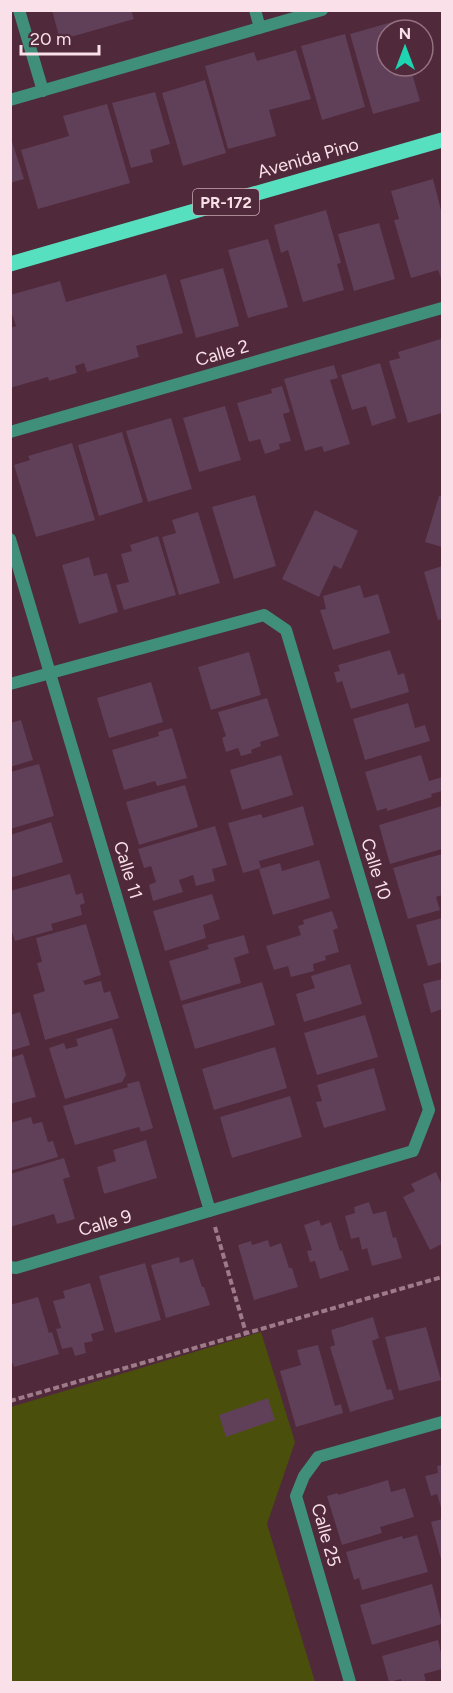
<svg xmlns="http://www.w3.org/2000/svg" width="453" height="1693" font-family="Figtree,sans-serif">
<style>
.garden{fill:#4a500c}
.building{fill:#603f59}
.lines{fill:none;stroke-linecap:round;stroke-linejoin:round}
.path{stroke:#9d7b89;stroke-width:4;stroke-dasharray:6 3;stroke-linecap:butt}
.minor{stroke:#408f7b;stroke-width:12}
.primary{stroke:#57e0bf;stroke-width:15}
.labels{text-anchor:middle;stroke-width:5;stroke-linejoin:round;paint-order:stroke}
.shield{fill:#50293a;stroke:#c7a9b4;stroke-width:1.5}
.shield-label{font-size:16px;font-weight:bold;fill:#fae0e9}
.street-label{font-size:18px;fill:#fae0e9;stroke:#50293a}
</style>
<rect width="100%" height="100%" fill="#50293a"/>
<path class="garden" d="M261,1332L295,1442L267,1524L315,1682H11V1407Z"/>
<path class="building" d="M52,10H131L134,19L60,40Z
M392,22L395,30H387V66H405L406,72L411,70L420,101L373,114L350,34Z
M345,34L365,107L322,120L301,46Z
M296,50L311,99L269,110L276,136L228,149L205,66L254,52L257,61Z
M205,80L226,153L183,166L162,93Z
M155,92L170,144L150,150L153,162L131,168L112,103Z
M107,104L130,183L38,209L21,150L69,136L63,116Z
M10,135L24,179L10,183Z
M433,179L442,214V278H441L438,270L411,278L394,220L399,219L391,191Z
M326,210L341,263L337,264L344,290L303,302L288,250L281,253L274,225Z
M379,223L395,279L354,291L338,234Z
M268,239L288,307L248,318L228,250Z
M223,268L239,326L196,338L180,280Z
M166,274L183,333L136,346L139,357L87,372L84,363L75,366L77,373L49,381L48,377L10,388V328L16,326L10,308V295L60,281L66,302Z
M441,339L442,344V413L408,423L389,361L400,358L398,352Z
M380,363L396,418L372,426L366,406L352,410L341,375Z
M334,365L338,378L330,380L350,444L324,452L322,446L305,451L284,379Z
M282,386L290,412L283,414L291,441L279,444L280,449L265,454L260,439L249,442L237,403L272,393L271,389Z
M225,406L241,460L199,472L183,418Z
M171,418L192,489L148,502L126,431Z
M122,432L143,502L99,516L78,445Z
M72,443L95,520L36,537L14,465L30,460L28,456Z
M255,495L276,566L234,579L212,507Z
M439,496H442V547L425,542Z
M315,510L358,531L341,569L334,565L319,597L282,579Z
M198,512L220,583L179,595L162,537L176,533L172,520Z
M158,536L176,595L124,610L116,585L129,582L121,554L132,551L130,545Z
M89,557L94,576L107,573L118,612L79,624L62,565Z
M442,566V619L438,620L424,572Z
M360,585L364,598L378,594L390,633L333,650L320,610L326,609L323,596Z
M390,650L398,675L404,673L409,692L351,709L342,681L337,683L334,672L340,671L338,665Z
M249,652L261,695L211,710L198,667Z
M151,682L163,722L109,738L97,698Z
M267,698L279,736L260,742L261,746L251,750L252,753L241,756L238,748L226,752L222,738L226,736L218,712Z
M408,703L415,728L425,725L430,741L365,760L353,719Z
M21,720L33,760L10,767V723Z
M172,728L187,778L157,786L155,781L124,790L112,750L159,736L158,732Z
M281,755L293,795L242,810L230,770Z
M421,755L429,781L442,777V791L431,794L432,797L387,811V808L377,811L365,772Z
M39,764L54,816L10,829V772Z
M185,785L198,827L139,845L126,802Z
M303,806L314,845L259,861L261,868L243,873L228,823L261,814L263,818Z
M442,806V849L390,864L379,825Z
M51,822L63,862L10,878V835Z
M215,826L227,865L212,869L215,881L196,886L193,875L179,880L183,892L153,901L149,885L156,882L151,866L144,868L138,849Z
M442,854V895L436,897L440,910L408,919L393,868Z
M319,860L330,898L273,915L259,869L280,863L282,871Z
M70,874L76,895L82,893L85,903L80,905L82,915L51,924L53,930L15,941L10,926V891Z
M212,894L220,919L203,925L206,938L165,951L153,911Z
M332,911L338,928L333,930L339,952L325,956L326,960L313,964L314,971L291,977L288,966L274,970L266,946L301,935L298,926L304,924L303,920Z
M442,918V962L428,966L416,925Z
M86,924L101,975L83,981L85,985L101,981L104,993L110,991L119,1018L45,1040L33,995L45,991L37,963L42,962L36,938Z
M244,935L249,953L234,958L241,983L181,1001L169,961L209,949L207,945Z
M350,964L362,1004L304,1022L296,994L315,988L311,976Z
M442,979V1009L431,1013L423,984Z
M262,982L275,1025L195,1049L182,1005Z
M20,1012L30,1045L10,1051V1015Z
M365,1015L378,1057L317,1075L304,1033Z
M112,1028L126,1075L122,1082L65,1099L49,1048L64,1043L66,1049L78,1046L76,1039Z
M275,1047L287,1088L214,1110L202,1069Z
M23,1054L36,1097L10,1104V1058Z
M374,1068L386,1110L324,1128L316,1102L322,1101L317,1085Z
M139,1081L153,1128L141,1132L139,1127L75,1145L63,1106L128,1087L127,1084Z
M290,1096L302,1137L232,1158L220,1117Z
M31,1117L33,1124L42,1122L48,1142L53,1141L58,1157L10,1171V1123Z
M146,1140L157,1178L104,1194L97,1167L116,1161L113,1150Z
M64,1158L70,1177L63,1179L75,1219L57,1224L54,1214L10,1227V1174Z
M436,1172L442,1185V1244L430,1250L403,1197L415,1191L411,1184Z
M369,1202L373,1214L386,1211L393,1238L396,1237L402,1258L372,1266L367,1248L362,1250L359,1237L351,1239L345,1216L355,1213L354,1207Z
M319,1220L321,1226L331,1222L340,1251L342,1250L349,1270L320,1279L315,1261L310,1262L307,1251L312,1250L304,1225Z
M268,1240L270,1247L281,1243L289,1268H292L298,1287L254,1300L238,1245L251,1241L252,1245Z
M179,1257L180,1263L193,1259L202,1287H204L210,1305L166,1318L151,1265Z
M145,1263L161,1320L115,1333L99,1276Z
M90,1283L104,1330L91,1334L93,1341L84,1343L86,1353L75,1356L72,1347L62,1349L56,1329L61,1328L53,1301L65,1298L63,1291Z
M38,1297L49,1333L52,1332L59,1354L14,1367L10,1357V1305Z
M373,1317L379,1338L372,1341L387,1390L391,1389L394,1399L350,1412L330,1347L335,1345L331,1330Z
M426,1327L441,1380L399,1391L385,1337Z
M318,1345L335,1406L341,1404L343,1413L296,1427L280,1371L301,1365L297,1350Z
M268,1398L275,1420L226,1437L219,1415Z
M442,1465V1511L437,1494L431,1496L425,1476L438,1473L437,1466Z
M388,1480L391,1492L405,1488L414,1517L380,1527L382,1533L342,1545L327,1496L338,1493V1495Z
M442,1519V1563L431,1522Z
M417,1535L428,1572L362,1590L359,1578L354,1580L346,1552L402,1536L403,1539Z
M432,1584L442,1624L372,1645L360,1605Z
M438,1640L442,1657V1669L424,1674L426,1682H402L401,1679L389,1682L382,1656Z"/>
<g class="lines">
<path class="path" d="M215,1227L246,1333
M10,1401L442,1277"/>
<path class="minor" d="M19,10L43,91
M255,10L260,28
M10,100L322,10
M10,432L442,308
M10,539L210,1211
M10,684L264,615L286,630L429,1110L413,1151L16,1268L10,1267
M350,1682L296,1496L304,1476L318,1457L442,1422"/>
<path class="primary" d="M10,264L442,140"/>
</g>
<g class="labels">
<rect class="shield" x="193" y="189" width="66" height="26" rx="4.5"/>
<g class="shield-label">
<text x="226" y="208">PR-172</text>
</g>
<g class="street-label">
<text transform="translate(308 158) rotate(-16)" y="6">Avenida Pino</text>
<text transform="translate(222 353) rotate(-16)" y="6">Calle 2</text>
<text transform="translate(376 869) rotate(73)" y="6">Calle 10</text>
<text transform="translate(128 870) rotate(73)" y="6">Calle 11</text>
<text transform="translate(105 1223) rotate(-16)" y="6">Calle 9</text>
<text transform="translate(326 1535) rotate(74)" y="6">Calle 25</text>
</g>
</g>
<rect width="453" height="1693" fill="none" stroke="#fae0e9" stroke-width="24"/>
<g transform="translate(405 48)"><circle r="28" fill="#50293a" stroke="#947280" stroke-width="1.5"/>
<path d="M0-4.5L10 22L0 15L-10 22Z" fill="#1dd5b1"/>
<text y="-9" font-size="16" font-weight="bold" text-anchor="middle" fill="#fae0e9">N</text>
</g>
<path d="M21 45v9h78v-9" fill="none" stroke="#fae0e9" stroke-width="3"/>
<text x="30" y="45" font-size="18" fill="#fae0e9" stroke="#50293a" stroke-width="4.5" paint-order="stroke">20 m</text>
</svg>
